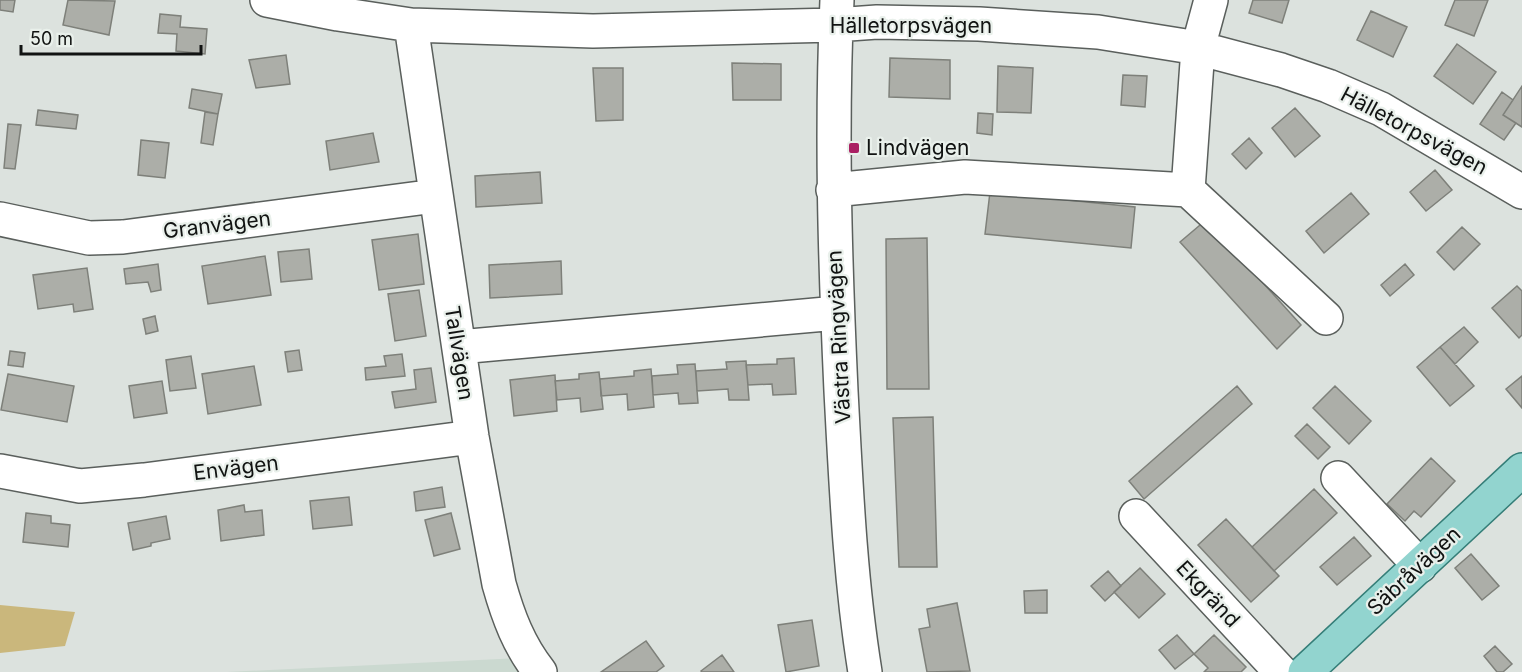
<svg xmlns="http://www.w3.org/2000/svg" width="1522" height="672" font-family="Inter,sans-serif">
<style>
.built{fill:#cbd9d0}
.green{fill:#cab77c}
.building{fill:#acaea8;stroke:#7e807a;stroke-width:1.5}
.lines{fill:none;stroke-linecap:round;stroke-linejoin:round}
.minor-casing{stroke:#5a5f5c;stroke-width:36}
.major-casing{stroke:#357e78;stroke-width:36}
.minor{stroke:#fff;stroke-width:33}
.major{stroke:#92d4cf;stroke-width:33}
.poi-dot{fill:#aa2063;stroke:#e9f0eb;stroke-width:2}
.labels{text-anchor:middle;stroke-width:4.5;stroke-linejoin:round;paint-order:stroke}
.street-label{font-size:21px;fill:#111312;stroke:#e9f0eb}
.poi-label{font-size:21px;fill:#111312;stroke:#e9f0eb;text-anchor:start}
</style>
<rect width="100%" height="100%" fill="#dce2de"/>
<path class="built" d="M520,658L529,672H227Z"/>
<path class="green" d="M0,605L75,612L65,646L0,653Z"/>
<path class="building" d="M0,0H15L13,12L0,10Z
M68,0L115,1L109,35L63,25Z
M1253,0H1289L1282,23L1249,13Z
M1455,0H1488L1474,36L1445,25Z
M1371,11L1407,27L1393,57L1357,40Z
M160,14L181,16L180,27L207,29L205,54L176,51L177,34L158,33Z
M1457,44L1496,72L1473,104L1434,76Z
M286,55L290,84L256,88L249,60Z
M890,58L950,60V99L889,97Z
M732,63L781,64V100H733Z
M998,66L1033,68L1031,113L997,112Z
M593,68H623V120L596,121Z
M1123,75L1147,76L1145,107L1121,105Z
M1522,86V127L1503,115Z
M192,89L222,94L218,114L189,108Z
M1502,92L1513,100L1503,115L1516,123L1504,140L1480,124Z
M1295,108L1320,136L1295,157L1272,128Z
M38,110L78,115L76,129L36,125Z
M205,112L218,114L213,145L201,143Z
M978,113L993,114L992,135L977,133Z
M8,124L21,125L15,169L4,168Z
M373,133L379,162L330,170L326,141Z
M1249,138L1262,153L1246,169L1232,154Z
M141,140L169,143L165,178L138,175Z
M1435,170L1452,190L1426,211L1410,192Z
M540,172L542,203L476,207L475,176Z
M990,192L1135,207L1131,248L985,234Z
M1351,193L1369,214L1324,253L1306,231Z
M1206,220L1301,325L1277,349L1180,242Z
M1462,227L1480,244L1454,270L1437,252Z
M418,234L424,284L379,290L372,240Z
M927,238L929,389H887L886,239Z
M309,249L312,279L281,282L278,252Z
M265,256L271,295L208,304L202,266Z
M561,261L562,294L490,298L489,265Z
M158,264L161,290L151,292L148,282L126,284L124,269Z
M1405,264L1414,275L1390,296L1381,285Z
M87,268L93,309L74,312L73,304L38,309L33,275Z
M1517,286L1522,291V335L1519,338L1492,308Z
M419,290L426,336L395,341L388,294Z
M155,316L158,331L146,334L143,319Z
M1464,327L1478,342L1455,364L1440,347Z
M1440,347L1474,386L1450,406L1417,367Z
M299,350L302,370L288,372L285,352Z
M10,351L25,353L23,367L8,365Z
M402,354L405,376L366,380L365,368L386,366L384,356Z
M191,356L196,388L170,391L166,360Z
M794,358L796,394L773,395L772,384L748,385L746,365L777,364V359Z
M746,361L749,400H729L728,389L697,391L696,371L727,369L726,362Z
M695,364L698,403L679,404L678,393L653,395L652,376L678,374L677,365Z
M254,366L261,405L208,414L202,374Z
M431,368L436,402L395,408L392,392L416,389L414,370Z
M651,369L654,407L628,410L627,394L601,396L600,379L634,376V371Z
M599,372L603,409L581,412L580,398L557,400L555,381L579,379V374Z
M8,374L74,386L67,422L1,410Z
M555,375L557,411L514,416L510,380Z
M1522,376V408L1506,389Z
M162,381L167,413L134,418L129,386Z
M1237,386L1252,404L1144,499L1129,481Z
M1335,386L1371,421L1349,444L1313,408Z
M933,417L937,567H899L893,418Z
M1307,424L1330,447L1318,459L1295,436Z
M1431,458L1455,481L1421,517L1414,511L1405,521L1387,504Z
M442,487L445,507L416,511L414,492Z
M1314,489L1337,513L1274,571L1252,547Z
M349,497L352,525L313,529L310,501Z
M244,505L245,512L262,510L264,535L221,541L218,510Z
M26,513L51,516V523L70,525L68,547L23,542Z
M451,513L460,549L434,556L425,520Z
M166,516L170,539L151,543V546L133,550L128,523Z
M1226,519L1279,576L1251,602L1198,545Z
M1354,537L1371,556L1337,585L1320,567Z
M1471,554L1499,586L1482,600L1455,568Z
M1140,568L1165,594L1139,618L1114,592Z
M1108,571L1121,586L1105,601L1091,586Z
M1047,590V613H1025L1024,591Z
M957,603L970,671L927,672L919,629L930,627L927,609Z
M812,620L819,666L786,672L778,625Z
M1177,635L1194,654L1175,669L1159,650Z
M1214,635L1246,667L1241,672H1204L1208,668L1194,654Z
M646,641L664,666L656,672H601Z
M1495,646L1512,664L1503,672H1497L1484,656Z
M722,655L734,672H702L701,671Z"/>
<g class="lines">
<defs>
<path id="minor" d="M267,0L338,14L411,25L593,31L835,25L877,22L979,24L1098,32L1198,48L1281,70L1328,86L1381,109L1522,192
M837,0C831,131 835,261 841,391C846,485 850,579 865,672
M411,25L472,437L499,584C508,616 519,646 540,672
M833,190L965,177L1188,190L1198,48L1211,0
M1188,190L1326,318
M0,219L89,238L123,237L435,196
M459,347L837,313
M0,471L80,486L144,480L472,437
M1338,478L1420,566
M1136,516L1281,672"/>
<path id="major" d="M1305,672L1522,470"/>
</defs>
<use href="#minor" class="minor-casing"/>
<use href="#major" class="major-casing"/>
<use href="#minor" class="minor"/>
<use href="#major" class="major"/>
</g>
<rect class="poi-dot" x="848" y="142" width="12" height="12" rx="3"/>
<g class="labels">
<g class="street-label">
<text x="911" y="33">Hälletorpsvägen</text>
<text transform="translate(1414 131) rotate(28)" y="7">Hälletorpsvägen</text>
<text transform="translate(217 225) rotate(-7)" y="7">Granvägen</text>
<text transform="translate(839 337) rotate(-93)" y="7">Västra Ringvägen</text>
<text transform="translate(459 353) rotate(81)" y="7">Tallvägen</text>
<text transform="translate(236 468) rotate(-7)" y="7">Envägen</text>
<text transform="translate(1414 571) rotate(-43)" y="7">Säbråvägen</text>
<text transform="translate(1208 594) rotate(47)" y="7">Ekgränd</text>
</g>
<g class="poi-label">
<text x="866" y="155">Lindvägen</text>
</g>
</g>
<path d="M21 45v9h180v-9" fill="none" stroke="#111312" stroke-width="3"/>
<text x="30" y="45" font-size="18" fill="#111312" stroke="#e9f0eb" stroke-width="4.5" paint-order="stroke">50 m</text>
</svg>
